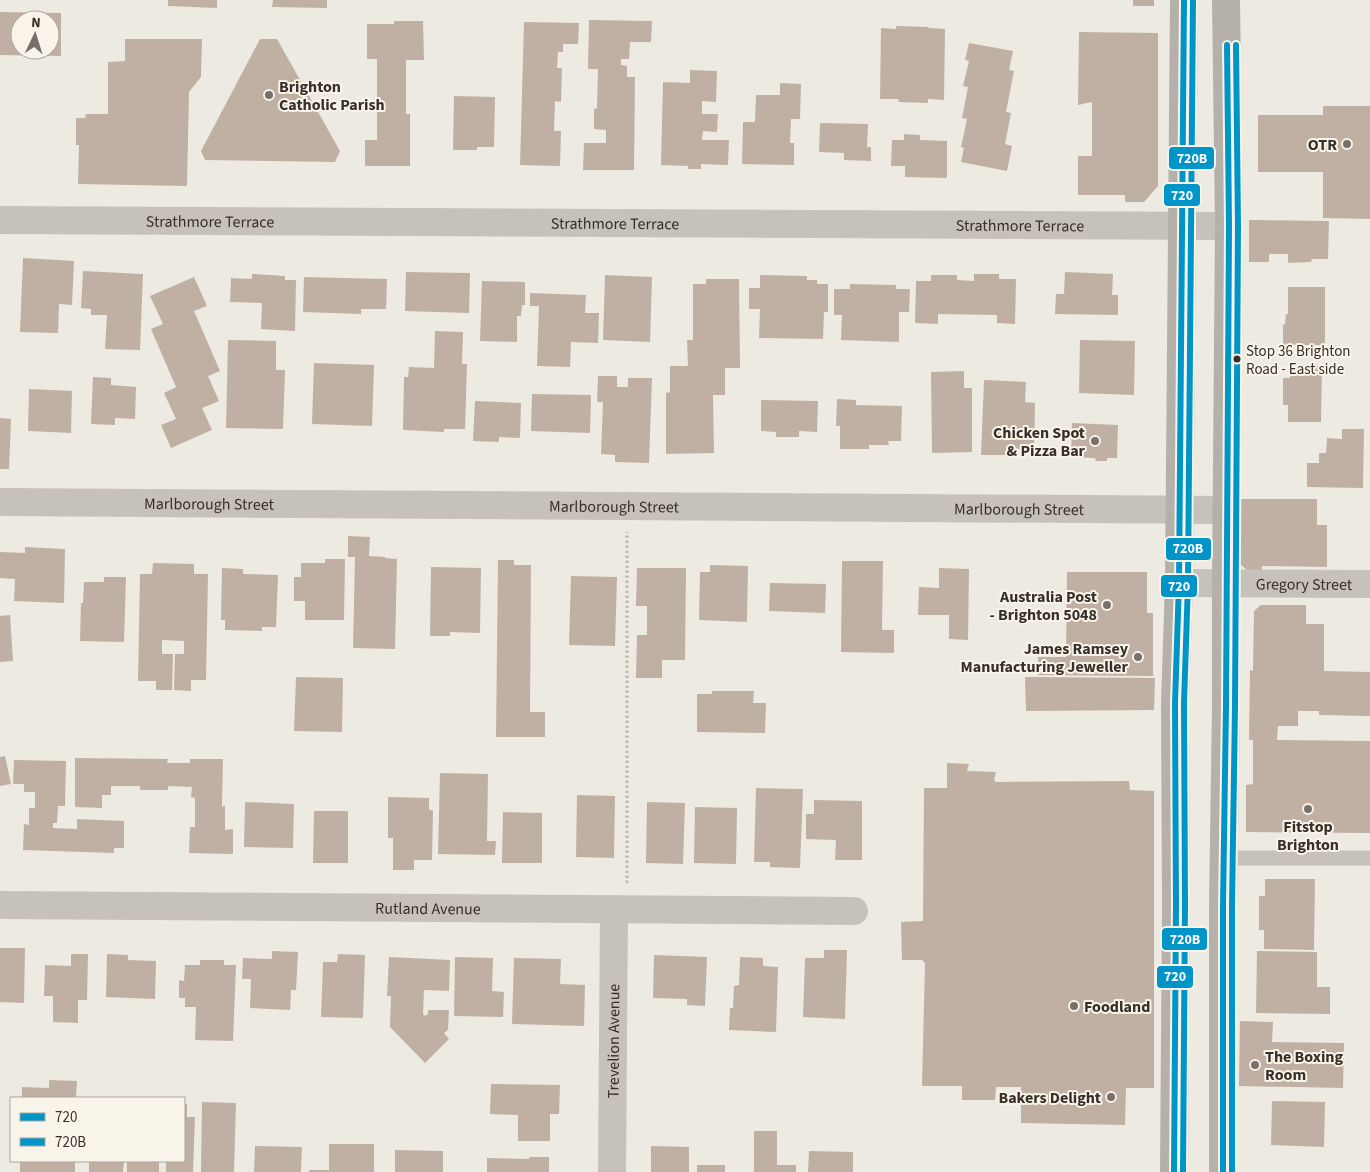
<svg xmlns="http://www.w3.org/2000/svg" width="1370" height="1172" font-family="'Source Sans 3',sans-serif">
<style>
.building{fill:#c0b0a4;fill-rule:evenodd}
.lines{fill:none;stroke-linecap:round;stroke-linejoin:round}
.path{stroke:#bfbab3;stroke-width:3;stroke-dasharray:2.5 2.5;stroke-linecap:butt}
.service{stroke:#c6c1bb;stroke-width:15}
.minor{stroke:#c6c1bb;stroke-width:28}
.primary{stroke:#b5b0aa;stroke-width:28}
.bus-1-casing{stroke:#f9f4ea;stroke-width:10}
.bus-2-casing{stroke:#f9f4ea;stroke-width:10}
.bus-1{stroke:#0095c8;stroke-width:6}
.bus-2{stroke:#0095c8;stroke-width:6}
.poi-dot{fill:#77706a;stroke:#f9f4ea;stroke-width:2}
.bus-dot{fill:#372f29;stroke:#f9f4ea;stroke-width:2}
.labels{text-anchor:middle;stroke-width:4;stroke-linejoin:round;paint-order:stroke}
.bus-label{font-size:15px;fill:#372f29;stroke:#f9f4ea;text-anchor:start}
.poi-label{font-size:16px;font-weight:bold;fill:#372f29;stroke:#f9f4ea;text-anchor:end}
.street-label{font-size:16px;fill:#372f29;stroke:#f9f4ea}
.line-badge{stroke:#f9f4ea;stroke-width:2}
.badge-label{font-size:14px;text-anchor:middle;font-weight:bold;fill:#fff}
</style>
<rect width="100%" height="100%" fill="#edeae2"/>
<path class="building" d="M168,0H217V8L168,6Z
M273,0H327V8L272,7Z
M1133,0H1154V6H1133Z
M0,12L61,13V56L0,55ZM20,20H50V50H20Z
M589,20L652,21L651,42H630L629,59H621V65L627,66V77H635L634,170H583L584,143H606V130L594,129V109L597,108L598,69H588Z
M394,21H423L424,60H406V114H410V166H365V140H377V59H367V24H394Z
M524,22L579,23L578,44H563V52H558L557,68H562L561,102L555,101L554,131H561L560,166L520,165Z
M896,26L929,27L928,28L945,29L944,100L928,99V103L899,102L898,99H880L881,28L896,29Z
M1079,32L1158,33V186L1144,202H1125V195H1078V156H1092V102L1078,105Z
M125,39H202L201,77L189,92L187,186L78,184L79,145H76V118H85L86,114H108V62L125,61Z
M260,39H277L340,151L335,162L205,160L201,151Z
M969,43L1013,51L1009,70L1014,71L1006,112L1011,113L1005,144L1012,146L1007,171L961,162L964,148L961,147L967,119L962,118L968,87L963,86L969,61L965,60Z
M690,70L717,71L716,102L702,101V114H718L717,132L703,131L702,140H729L728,165L701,164V169H688V166L661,165L663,82L690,83Z
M780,83L801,84L800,119H791L790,143H794V165L742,164L743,122H755L756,95H780Z
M454,96L495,97L494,147H477V150H453Z
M1323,106H1370V219L1323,218V172H1258V115H1323Z
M820,123L868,124L867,147H871V161L844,160V153L819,152Z
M904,134L920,135V140L947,141V178L905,177V166H891L892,140H904Z
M1249,220L1329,221L1328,259H1312L1311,262L1288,263V254H1269V262H1249Z
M23,258L74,261L72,305L59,304L58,333L20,332Z
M83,271L143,274L140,350L105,349L107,315H91V309L81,308Z
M406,272L470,273L469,313L405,311Z
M1065,272L1113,274L1112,295H1118V315L1055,314L1056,294H1064Z
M252,274L285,276V280H296L295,331L261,329L262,303L230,302L231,278L252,279Z
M974,274H999V279H1016L1015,324L997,323V315L938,314V324L915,323L916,281H931V275H957V280L974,281Z
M605,275L652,277L650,342L603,340Z
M760,275L807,276V280H817V284H828V312H824L823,339L759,338L760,309H749V288H760Z
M194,277L207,306L194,311L220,371L208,376L219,401L202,408L212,430L171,448L161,425L176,419L164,393L176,387L151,329L163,324L150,296Z
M304,277L387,279L386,309H361V314L303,312Z
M706,279H739L740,368H725V395H713L714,453L666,454V393L670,392V366H688L687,340H693V284H706Z
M482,281L525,282V305H522L521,316H517V342L480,341Z
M850,284L896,285V289H910L909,312H899V342L841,340L842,315H834V289H850Z
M1288,287H1325V345H1283V324L1285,325L1286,314H1288Z
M530,293L586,295L585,313H599L598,343L571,342L570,367L537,366L539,306H530Z
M435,331L463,332L462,364H467L465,429H444V432L403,430L404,377H408L409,367L434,368Z
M228,340L276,341V370H285L283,429L226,428Z
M1080,340L1135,341L1134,395L1079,393Z
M314,363L374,365L372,426L312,424Z
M1290,365L1322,366L1321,422H1288V405H1283V378H1290Z
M964,371V388H972V452L932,453L931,372Z
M598,376H617V387H628V378H652L649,463L615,462V455L601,454L603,402H597Z
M93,377L111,378V385L136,387L135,419L115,418V425L91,424Z
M984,380L1026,382L1025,402L1035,403L1034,450L1008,449V455H981Z
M29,389L72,391L71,433L28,431Z
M532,394L591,395L590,433L531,431Z
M837,399L856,400V405L902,406L901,441H888L889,445H869V449H840V426H836Z
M761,400L818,401L817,432L799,431V437H776V432L761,431Z
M475,401L521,403L520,438L499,437V442L473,441Z
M0,418L11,419L9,469H0Z
M1072,423L1118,425L1117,458H1107V461H1096L1095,458L1071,457Z
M1342,429H1364L1363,488L1307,487V463H1319V453H1326L1327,438L1342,439Z
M1241,499H1317V525H1327V567L1262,566V572H1249L1240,564Z
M348,536L370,537L369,556L385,557V558L397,559L395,649L353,648L355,557H348Z
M25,547L65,549L64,603L14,601L15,579L0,578V552L25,553Z
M325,559H345L344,620H305V601H294V577H301V563H325Z
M498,560H514V565H531L530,712H545V737H496Z
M842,561H883L882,630H894V653L841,652Z
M153,563L194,564V574H208L206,680H191V691L174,690L175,654H184V641L162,640V654H173L172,690H156V681H138L140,574H152Z
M710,565L748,566L747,622L699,620L700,572H710Z
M431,567L481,568L480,633L450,632V636H430Z
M222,568L243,569V574L278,575L276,627H262V631L225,630V620H221Z
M637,568H686L685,660H662V678H636L637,635H647V606H636Z
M939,568L969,569L968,640L949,639V615H918L919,587L939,588Z
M1067,572H1147V613H1153V676L1038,675V657H1066Z
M571,576L617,577L615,646L569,645Z
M104,577H126L124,642L80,641L81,603H83L84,582H104Z
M770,583L826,584L825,613L769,611Z
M1261,605H1306V624H1324V671L1370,672V716L1319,715V711H1298V726H1278L1277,740L1370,741V833L1246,832V785L1253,784V740H1249L1250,670L1253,671L1254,611Z
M10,615L13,661L0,662V616Z
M296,677L343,678L342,732L294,731Z
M1025,677L1155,678L1154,710L1026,711Z
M712,691H754L753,703H766L765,733L697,732V694H712Z
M5,756L11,784L0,786V757Z
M75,758L168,759L167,763H190V759H223L222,807L225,806V830L233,829V854L189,853L190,827H195V798L191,797L192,787L168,786V790H140V786H111V795H102V808L75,807Z
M14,760L66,761L65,806H58L57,823H53V828L77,829V819L124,821V848H114V853L23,850L24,824L29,825V808H35V792H24V784H13Z
M947,763L969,764L967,771L996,772L994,780L996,782L1129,781L1130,790L1154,791V1088H1126L1125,1125L1021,1123V1087H996L995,1100H962V1086H922L925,963L922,960H902L901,922L923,921L924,788H947Z
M440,773L488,774L487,841H496L495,855L438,854Z
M756,788L803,789L800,868L770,867V862H754Z
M577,795L615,796L614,858L576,857Z
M388,797L429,798V810H433L432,860H414V870H393V838H388Z
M814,800L862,801V860H835L836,840L806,839V814H814Z
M245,802L294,804L293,848L244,847Z
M647,802L685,803L683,864L646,863Z
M695,807L737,808L736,864L694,863Z
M314,811H348V863H313Z
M503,812L542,813V863H502Z
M1265,879H1315L1314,950L1264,949V930H1259V896H1265Z
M0,948H25L24,1003L0,1002Z
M824,950H847L845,1019L803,1017L805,958H824Z
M272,951L298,952L296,990H291L290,1010L250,1008L251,979H242L243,958L272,959Z
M1257,951L1317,952V987H1330V1014L1256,1013Z
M71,954H88L87,1000H78V1023L53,1022V996H44L45,965L71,966Z
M107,954L128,955V960L156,961L155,999L106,997Z
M338,954L365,955L363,1018L321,1017L323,962H337Z
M654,955L707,957L705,1006L687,1005V999L653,998Z
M389,957L450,960L449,991L424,990L423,1014L425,1016L428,1014V1010H449L448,1030L444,1033L449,1039L425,1063L390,1027L391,996H387Z
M455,957L493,958L492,991L504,992L503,1017L454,1016Z
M740,957L763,958V966L778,967L776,1032L729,1030L730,1008H733L734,986L739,985Z
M514,958L561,959L560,984L585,985L584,1026L512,1024Z
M200,960H224V965H236L233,1041L195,1040L196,1007H185V998H179V980L184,981L185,965H200Z
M1240,1021L1273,1022L1272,1042L1344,1043L1343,1088L1239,1086Z
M49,1080L77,1081L76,1098H22V1087L49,1088Z
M491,1084L560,1085L559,1114H550V1141H518V1115L490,1114Z
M1272,1101L1325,1102L1324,1147L1271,1145Z
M202,1102L236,1103L234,1172H201Z
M184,1104H187V1117H195L193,1172H166V1161H184Z
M754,1131H777V1165H796V1172H754Z
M329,1144H374V1172H309V1170H329Z
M255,1146L302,1147L301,1172H254Z
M651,1146L689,1147V1172H651Z
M395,1150L443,1151V1172H395Z
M809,1151L853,1152V1172H808Z
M529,1157H549V1172H487V1158L529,1159Z
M20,1161H75V1172H20Z
M89,1161H124L123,1172H89Z
M127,1161H159V1172H127Z
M697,1165H725V1172H697Z"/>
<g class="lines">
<path class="path" d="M627,883V532"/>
<path class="service" d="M1224,858H1370"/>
<g class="minor">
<path id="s1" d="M0,220L1229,226"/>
<path id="s2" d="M0,502L1227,510"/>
<path id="s3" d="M1179,583L1370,584"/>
<path id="s4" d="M0,905L854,911"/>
<path id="s5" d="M612,1172L614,909"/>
</g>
<path class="primary" d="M1174,1172L1176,905L1175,703L1179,583L1184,0
M1223,1172V906L1226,706V583L1229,226L1226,0"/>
<defs>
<path id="bus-1" d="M1174,1172L1176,905L1175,703L1179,583L1184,0
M1223,1172V906L1226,706L1229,226L1227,45"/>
<path id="bus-2" d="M1183,1172L1185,905L1184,703L1188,583L1193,0
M1232,1172V906L1235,706L1238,226L1236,45"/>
</defs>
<use href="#bus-1" class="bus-1-casing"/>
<use href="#bus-2" class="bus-2-casing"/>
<use href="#bus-1" class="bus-1"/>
<use href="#bus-2" class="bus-2"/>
</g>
<g class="poi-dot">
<circle cx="269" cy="95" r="5"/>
<circle cx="1347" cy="144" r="5"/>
<circle cx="1095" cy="441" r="5"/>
<circle cx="1107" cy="605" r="5"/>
<circle cx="1138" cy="657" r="5"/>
<circle cx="1308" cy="809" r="5"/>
<circle cx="1074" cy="1006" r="5"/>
<circle cx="1255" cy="1065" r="5"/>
<circle cx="1111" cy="1097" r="5"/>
</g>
<circle class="bus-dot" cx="1237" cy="359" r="4.5"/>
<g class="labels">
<g class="bus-label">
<text x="1246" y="356">Stop 36 Brighton<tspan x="1246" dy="18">Road - East side</tspan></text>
</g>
<g class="poi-label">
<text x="279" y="92" text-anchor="start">Brighton<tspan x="279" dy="18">Catholic Parish</tspan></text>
<text x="1337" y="150">OTR</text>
<text x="1085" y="438">Chicken Spot<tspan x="1085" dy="18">&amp; Pizza Bar</tspan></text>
<text x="1097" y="602">Australia Post<tspan x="1097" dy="18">- Brighton 5048</tspan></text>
<text x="1128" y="654">James Ramsey<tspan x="1128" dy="18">Manufacturing Jeweller</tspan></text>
<text x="1308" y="832" text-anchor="middle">Fitstop<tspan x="1308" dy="18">Brighton</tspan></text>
<text x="1084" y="1012" text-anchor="start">Foodland</text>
<text x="1265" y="1062" text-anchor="start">The Boxing<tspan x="1265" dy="18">Room</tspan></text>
<text x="1101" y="1103">Bakers Delight</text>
</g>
<g class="street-label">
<text dy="6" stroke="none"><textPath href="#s1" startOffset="210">Strathmore Terrace</textPath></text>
<text dy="6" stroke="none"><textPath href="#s1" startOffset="615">Strathmore Terrace</textPath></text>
<text dy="6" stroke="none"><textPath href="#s1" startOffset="1020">Strathmore Terrace</textPath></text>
<text dy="6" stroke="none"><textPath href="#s2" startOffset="209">Marlborough Street</textPath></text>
<text dy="6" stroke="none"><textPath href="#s2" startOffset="614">Marlborough Street</textPath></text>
<text dy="6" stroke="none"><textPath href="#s2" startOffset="1019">Marlborough Street</textPath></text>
<text dy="6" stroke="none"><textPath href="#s3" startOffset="125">Gregory Street</textPath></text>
<text dy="6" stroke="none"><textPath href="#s4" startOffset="428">Rutland Avenue</textPath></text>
<text dy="6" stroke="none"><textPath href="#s5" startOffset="131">Trevelion Avenue</textPath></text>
</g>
</g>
<g class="line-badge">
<rect x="1168" y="146" width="47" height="24" rx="5" fill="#0095c8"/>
<rect x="1163" y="183" width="38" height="24" rx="5" fill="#0095c8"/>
<rect x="1165" y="537" width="47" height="24" rx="5" fill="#0095c8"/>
<rect x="1160" y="574" width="38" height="24" rx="5" fill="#0095c8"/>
<rect x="1161" y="927" width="47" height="24" rx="5" fill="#0095c8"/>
<rect x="1156" y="965" width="38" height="24" rx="5" fill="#0095c8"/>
</g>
<g class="badge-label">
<text x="1192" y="163">720B</text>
<text x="1182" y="200">720</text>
<text x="1188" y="553">720B</text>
<text x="1179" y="591">720</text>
<text x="1185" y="944">720B</text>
<text x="1175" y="981">720</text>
</g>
<rect x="10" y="1097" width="175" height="65" fill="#f9f4ea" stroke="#aba59d"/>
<rect x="20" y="1113" width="25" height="8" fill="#0095c8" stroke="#aba59d"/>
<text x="55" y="1122" font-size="15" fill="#372f29">720</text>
<rect x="20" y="1138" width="25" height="8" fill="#0095c8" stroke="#aba59d"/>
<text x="55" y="1147" font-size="15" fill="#372f29">720B</text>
<g transform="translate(35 35) rotate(4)"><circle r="24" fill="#f9f4ea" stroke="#aba59d"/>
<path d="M0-4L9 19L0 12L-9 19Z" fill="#77706a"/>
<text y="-8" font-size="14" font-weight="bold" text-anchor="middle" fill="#372f29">N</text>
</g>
</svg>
